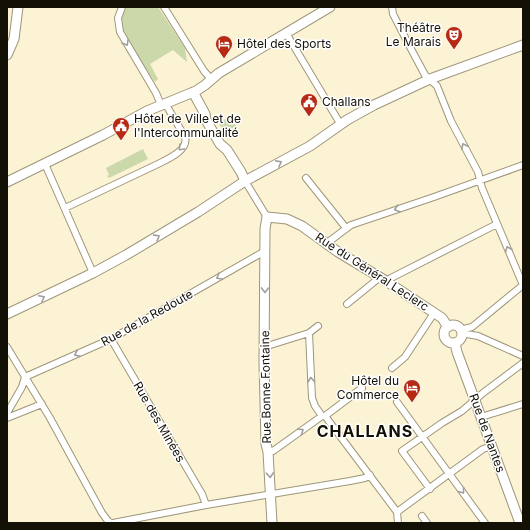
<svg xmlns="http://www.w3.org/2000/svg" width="530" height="530" font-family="Inter,sans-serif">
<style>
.green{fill:#cbd8a9}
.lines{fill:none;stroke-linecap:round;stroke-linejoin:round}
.street-casing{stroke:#9e967a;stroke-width:8}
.secondary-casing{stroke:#9e967a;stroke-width:11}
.street{stroke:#fff;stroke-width:6}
.secondary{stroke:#fff;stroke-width:9}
.oneway{stroke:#a19f9b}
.labels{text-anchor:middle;stroke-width:3;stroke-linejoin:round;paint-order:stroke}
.poi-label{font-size:12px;fill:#131006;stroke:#fff;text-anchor:start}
.street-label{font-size:12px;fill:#131006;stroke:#fff}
.district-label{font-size:16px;font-weight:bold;letter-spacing:1px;fill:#131006;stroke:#fff}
</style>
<rect width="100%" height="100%" fill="#fcf3d5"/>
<path class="green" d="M124,7H158L185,48L187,62L173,50L150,64L158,79L155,82L122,33L120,19Z
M229,116L236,126L225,133L219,124Z
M143,149L148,159L109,178L107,176L109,175L106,168Z"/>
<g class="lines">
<defs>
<path id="street" d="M122,7L118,18L120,32L156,93L161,105
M164,7L204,71L211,79
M392,7L393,14L410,47L425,75L437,86L451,121L478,172L482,188L523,285
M286,33L341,125
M45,164L93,273
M306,178L346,228
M245,181L267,217
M65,208L158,164C168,159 189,150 185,137L165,103
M327,243L351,225L434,197L523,165
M386,281L391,278L497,224
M347,304L379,278
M460,330L472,327L523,285
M309,333L312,398L315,406L322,416
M461,333L478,336L523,356
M111,339L202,494L206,505
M7,347L50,418L102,513L108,521L111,523
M264,347L309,333L318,326
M392,368L405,357L434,313
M25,377L111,339L265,251
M397,402L485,523
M7,413L22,387L25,377
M325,416L397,512L398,523
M481,417L523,404
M7,418L42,404
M268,452L273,451L322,416H325L362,388
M430,489L402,451L442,423L462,411L483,393L523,363
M397,512L483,449L492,446
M422,516L427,523
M113,523L206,505L350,481L365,478L370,475"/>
<path id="secondary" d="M7,55L14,39L18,7
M193,92L205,114L206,120L220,144L227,150L241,172L245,181
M7,182L103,135L147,111L196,91L205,85L219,73L330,7
M7,314L93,273L126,255L198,212L245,181L310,146L347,120L374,105L430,79L523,45
M444 334a9 9 0 1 1 18 0a9 9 0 1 1-18 0Z
M455,343L457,352L520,523
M272,523L268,452L266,444L264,362L265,229L267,217L287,219L302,226L338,252L386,281L442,318L448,327"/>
</defs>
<use href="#street" class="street-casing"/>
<use href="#secondary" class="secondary-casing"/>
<use href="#street" class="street"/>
<use href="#secondary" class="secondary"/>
</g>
<defs><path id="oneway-chevron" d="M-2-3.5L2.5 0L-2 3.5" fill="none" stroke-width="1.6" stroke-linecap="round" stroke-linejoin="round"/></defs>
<g class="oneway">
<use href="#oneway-chevron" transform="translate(126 43) rotate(60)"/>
<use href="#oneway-chevron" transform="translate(464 146) rotate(-117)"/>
<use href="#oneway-chevron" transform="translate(181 148) rotate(135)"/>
<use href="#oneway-chevron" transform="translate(279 163) rotate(-28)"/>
<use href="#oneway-chevron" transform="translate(397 209) rotate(162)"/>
<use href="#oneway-chevron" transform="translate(157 237) rotate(-32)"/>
<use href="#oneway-chevron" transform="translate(508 249) rotate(-113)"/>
<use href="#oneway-chevron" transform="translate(219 277) rotate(150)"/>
<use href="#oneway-chevron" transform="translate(265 290) rotate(91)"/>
<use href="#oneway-chevron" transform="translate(42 298) rotate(-26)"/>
<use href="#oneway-chevron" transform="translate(77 354) rotate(156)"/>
<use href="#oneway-chevron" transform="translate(311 380) rotate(-94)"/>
<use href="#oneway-chevron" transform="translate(301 431) rotate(-35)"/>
<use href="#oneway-chevron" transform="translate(270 475) rotate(87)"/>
<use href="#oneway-chevron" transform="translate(462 491) rotate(54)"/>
</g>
<defs>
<symbol id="theatre-pin" viewBox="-11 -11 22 30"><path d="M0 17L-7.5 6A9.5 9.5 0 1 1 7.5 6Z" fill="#b62a13" stroke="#fff"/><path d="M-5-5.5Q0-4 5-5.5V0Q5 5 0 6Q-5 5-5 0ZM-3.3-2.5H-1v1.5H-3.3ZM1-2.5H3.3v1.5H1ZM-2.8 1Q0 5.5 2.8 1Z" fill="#fff"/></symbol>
<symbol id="hotel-pin" viewBox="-11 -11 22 30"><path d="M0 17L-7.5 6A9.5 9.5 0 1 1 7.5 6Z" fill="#b62a13" stroke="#fff"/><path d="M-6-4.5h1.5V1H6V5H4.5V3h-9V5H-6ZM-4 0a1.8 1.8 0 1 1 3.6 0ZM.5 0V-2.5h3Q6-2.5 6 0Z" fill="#fff"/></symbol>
<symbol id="civic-pin" viewBox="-11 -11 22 30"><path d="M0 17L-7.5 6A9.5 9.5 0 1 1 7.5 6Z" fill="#b62a13" stroke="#fff"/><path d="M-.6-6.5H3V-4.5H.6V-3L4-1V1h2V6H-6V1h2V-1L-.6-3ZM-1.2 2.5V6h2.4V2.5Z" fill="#fff"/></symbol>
</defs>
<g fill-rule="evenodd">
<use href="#theatre-pin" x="444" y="25" width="20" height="27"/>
<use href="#hotel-pin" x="214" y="34" width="20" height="27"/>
<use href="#civic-pin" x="299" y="92" width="20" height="27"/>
<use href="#civic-pin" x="111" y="116" width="20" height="27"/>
<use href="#hotel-pin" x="402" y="378" width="20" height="27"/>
</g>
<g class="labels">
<g class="poi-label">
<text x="441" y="32" text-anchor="end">Théâtre<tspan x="441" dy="14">Le Marais</tspan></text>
<text x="237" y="48">Hôtel des Sports</text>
<text x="322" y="106">Challans</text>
<text x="134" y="123">Hôtel de Ville et de<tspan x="134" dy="14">l'Intercommunalité</tspan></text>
<text x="399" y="385" text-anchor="end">Hôtel du<tspan x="399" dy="14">Commerce</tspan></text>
</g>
<g class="street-label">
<text transform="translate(372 272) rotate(33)" y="4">Rue du Général Leclerc</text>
<text transform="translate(147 318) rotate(-29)" y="4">Rue de la Redoute</text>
<text transform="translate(266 387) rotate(-91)" y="4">Rue Bonne Fontaine</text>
<text transform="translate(159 422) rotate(60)" y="4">Rue des Minées</text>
<text transform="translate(487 433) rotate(70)" y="4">Rue de Nantes</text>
</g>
<g class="district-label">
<text x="365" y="437">CHALLANS</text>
</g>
</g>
<rect width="530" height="530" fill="none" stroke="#131006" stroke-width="16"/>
</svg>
